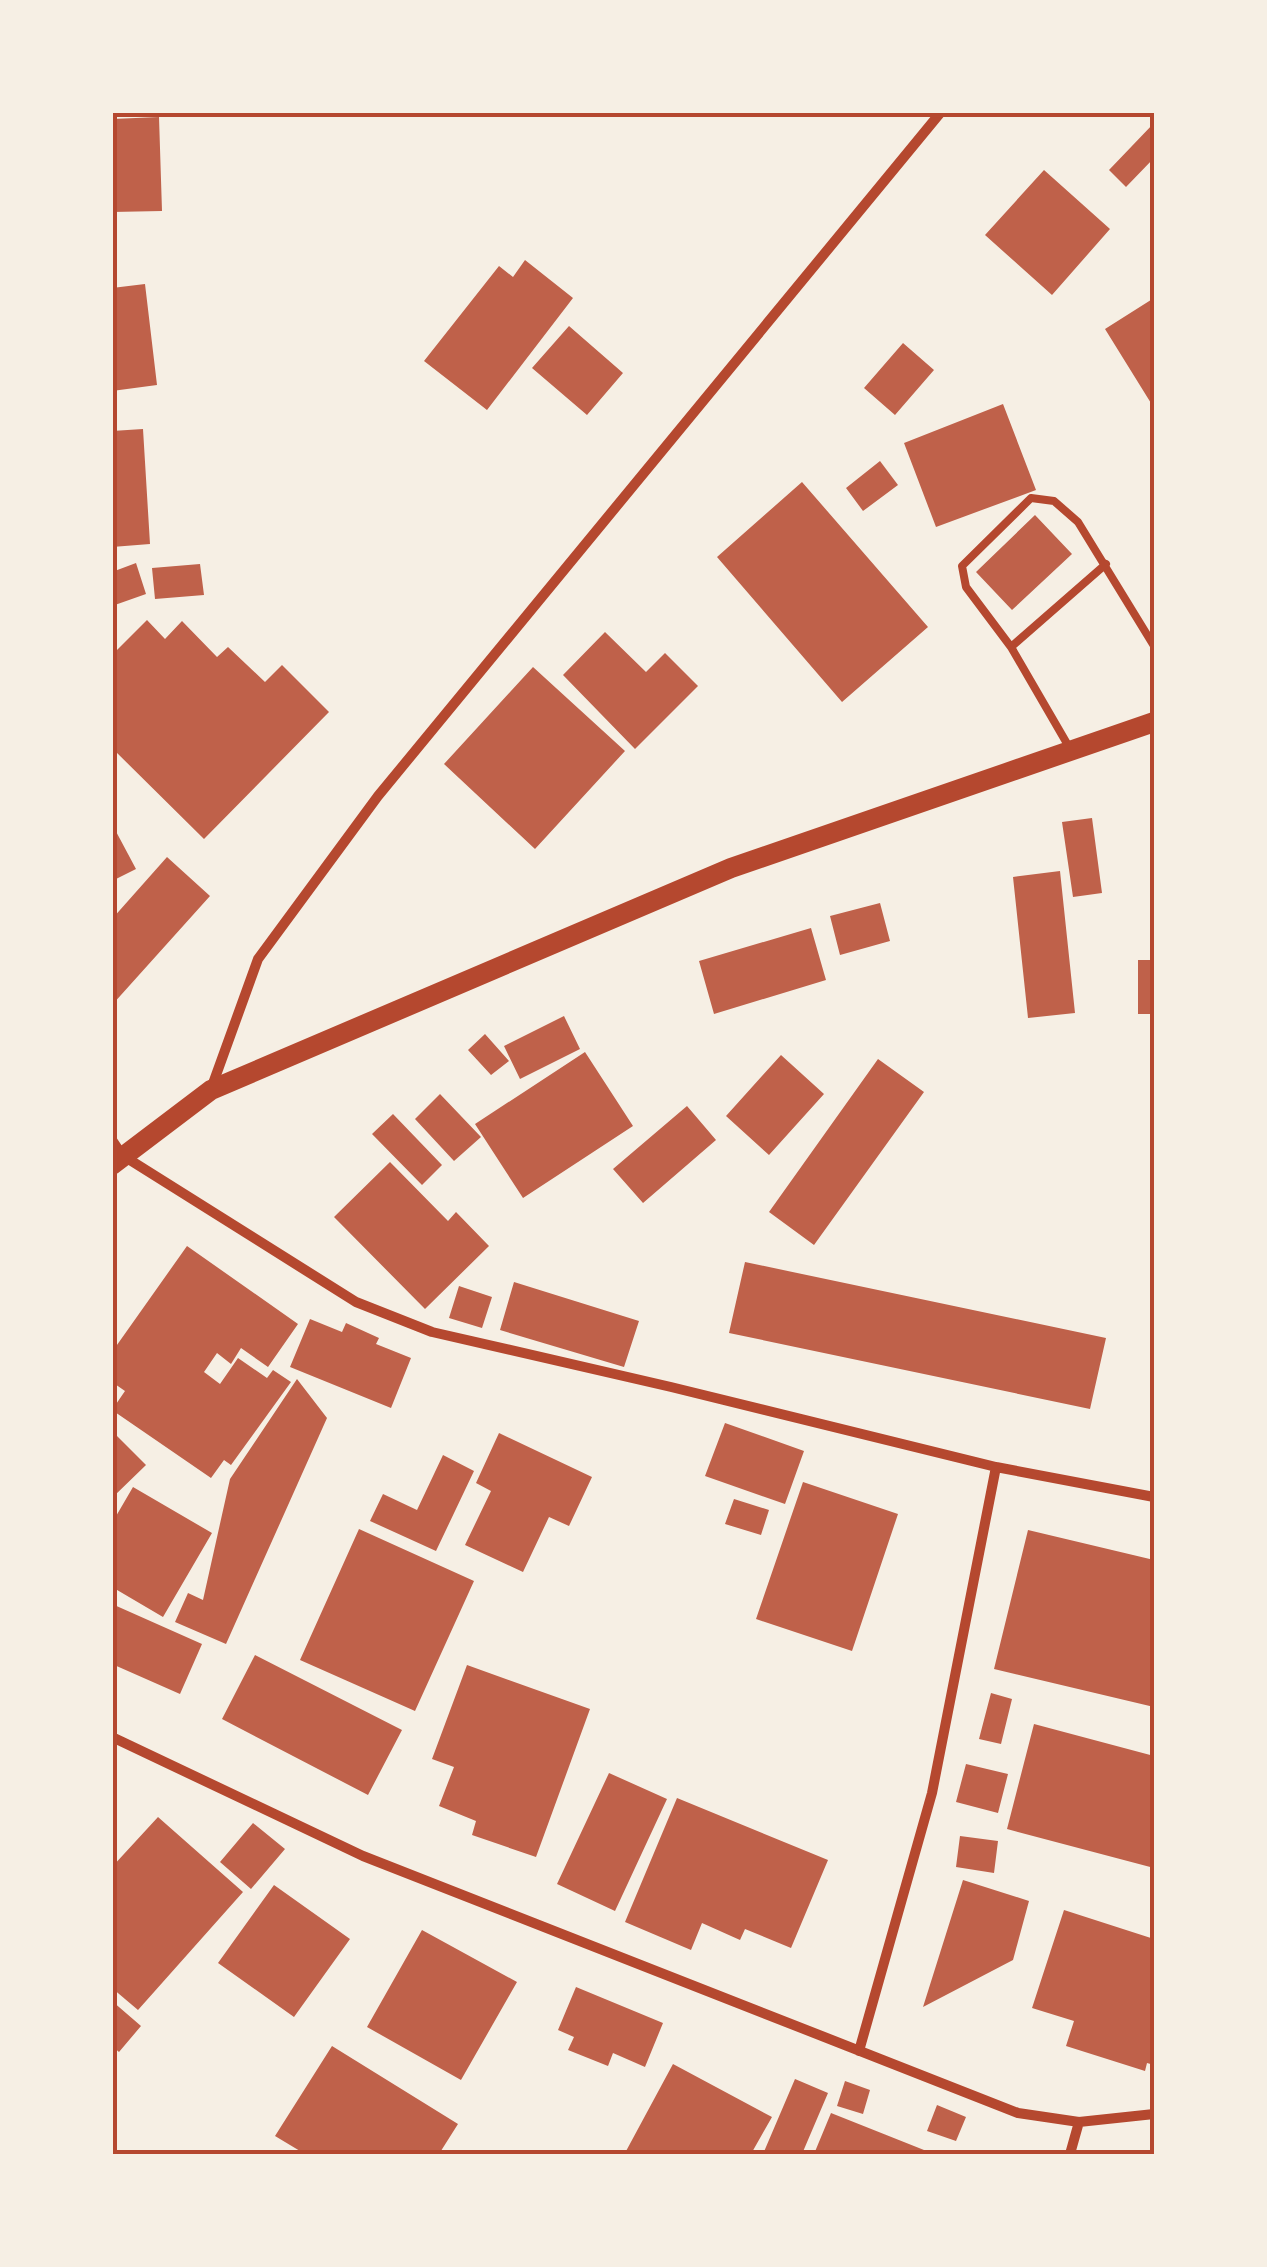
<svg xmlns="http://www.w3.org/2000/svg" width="1267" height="2267" font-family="Montserrat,sans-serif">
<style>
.building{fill:#bf614a}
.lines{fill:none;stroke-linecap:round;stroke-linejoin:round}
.service{stroke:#b5482f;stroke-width:8}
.minor{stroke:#b5482f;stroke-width:10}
.secondary{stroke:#b5482f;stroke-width:20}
.neatline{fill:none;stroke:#b5482f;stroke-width:4}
</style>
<rect width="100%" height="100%" fill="#f6efe4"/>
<path class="building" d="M159,117L162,211L112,212V119Z
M1154,123V158L1126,187L1109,170Z
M1044,170L1110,229L1052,295L985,235Z
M525,260L573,298L487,410L424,361L499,266L513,277Z
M145,284L157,385L112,391V288Z
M1154,298V408L1105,329Z
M569,326L623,373L587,415L532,368Z
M903,343L934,370L895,415L864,388Z
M1003,404L1036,490L936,527L904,443Z
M143,429L150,544L112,547V431Z
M880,461L898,485L863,511L846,488Z
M802,482L928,627L842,702L717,557Z
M1035,515L1072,554L1012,610L976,572Z
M136,563L146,594L112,606V572Z
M200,564L204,595L155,599L152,568Z
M147,620L165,639L182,621L217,657L228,647L265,682L282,665L329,712L204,839L112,748V655Z
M605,632L646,672L665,653L698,686L635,749L563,675Z
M533,667L625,751L535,849L444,764Z
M1092,818L1102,893L1073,897L1062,822Z
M112,824L136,869L112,881Z
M167,857L210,896L112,1005V919Z
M1060,871L1075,1013L1028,1018L1013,877Z
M880,903L890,941L840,955L830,916Z
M811,928L826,980L714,1014L699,961Z
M1138,960H1154V1014H1138Z
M564,1016L580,1049L520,1079L504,1046Z
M485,1034L509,1061L491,1075L468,1050Z
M585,1052L633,1126L523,1198L475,1124Z
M781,1055L824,1094L769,1155L726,1116Z
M878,1059L924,1092L814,1245L769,1212Z
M440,1094L481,1137L454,1161L415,1119Z
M687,1106L716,1140L643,1203L613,1169Z
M393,1114L442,1165L422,1185L372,1134Z
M390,1162L448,1221L456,1212L489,1246L425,1309L334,1217Z
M187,1246L298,1324L268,1367L241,1348L231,1364L217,1353L204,1372L220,1384L238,1358L267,1378L273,1370L291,1382L231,1465L224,1460L211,1478L112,1410L125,1391L112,1382V1352Z
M745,1262L1106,1338L1090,1409L729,1333Z
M514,1282L639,1321L624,1367L500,1330Z
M459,1286L492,1297L482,1328L449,1318Z
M310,1319L342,1332L346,1323L379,1338L376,1344L411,1358L391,1408L290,1367Z
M297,1379L327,1418L226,1644L175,1622L188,1593L203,1600L230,1479Z
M725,1423L804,1451L785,1504L705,1476Z
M112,1431L146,1465L112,1498Z
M499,1433L592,1477L569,1526L549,1517L523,1572L465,1545L491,1491L476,1483Z
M443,1455L474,1471L436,1551L370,1521L383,1494L417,1510Z
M803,1482L898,1514L852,1651L756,1619Z
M133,1487L212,1533L163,1617L112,1587V1523Z
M734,1499L769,1510L761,1535L725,1524Z
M359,1529L474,1581L415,1711L300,1660Z
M1028,1530L1154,1560V1707L994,1669Z
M112,1604L202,1644L180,1694L112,1664Z
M255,1655L402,1730L368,1795L222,1719Z
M467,1665L590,1709L536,1857L472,1835L476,1821L439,1806L454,1767L432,1759Z
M991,1693L1012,1699L1001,1744L979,1739Z
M1034,1724L1154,1756V1868L1007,1829Z
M966,1764L1008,1774L998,1813L956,1802Z
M609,1773L667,1799L615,1911L557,1884Z
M677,1798L828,1860L791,1948L745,1929L740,1940L702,1923L691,1950L625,1922Z
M158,1817L243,1892L138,2010L112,1988V1867Z
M253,1823L285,1849L251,1889L220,1862Z
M960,1836L998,1841L994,1873L956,1867Z
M963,1880L1029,1901L1013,1960L923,2007Z
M274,1885L350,1939L294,2017L218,1963Z
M1064,1910L1154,1939V2065L1147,2063L1145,2071L1066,2046L1074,2021L1032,2008Z
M422,1930L517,1982L461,2080L367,2027Z
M576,1987L663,2023L645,2067L613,2053L608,2066L568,2050L574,2037L558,2030Z
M112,2001L141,2026L119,2052L112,2046Z
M332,2046L458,2124L439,2154H305L275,2136Z
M673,2064L772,2117L751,2154L625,2153Z
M795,2079L828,2093L802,2154H763Z
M845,2081L870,2090L863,2114L837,2106Z
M937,2105L966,2117L956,2141L927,2131Z
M831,2113L924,2150L923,2154H814Z"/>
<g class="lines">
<path class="service" d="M1011,647L1106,564
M1069,747L1011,647L966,587L962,566L1031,498L1054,501L1078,522L1154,646"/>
<path class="minor" d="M211,1089L258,959L378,796L941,112
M112,1140L122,1155L356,1302L432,1332L671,1387L996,1467L1154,1497
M112,1737L363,1856L1018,2113L1079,2122L1154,2114
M859,2051L932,1793L996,1467
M1070,2154L1079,2122"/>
<path class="secondary" d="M112,1165L211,1090L731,868L1154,722"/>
</g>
<rect width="1267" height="2267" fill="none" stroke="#f6efe4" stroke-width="230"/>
<rect x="115" y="115" width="1037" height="2037" class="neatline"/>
</svg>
